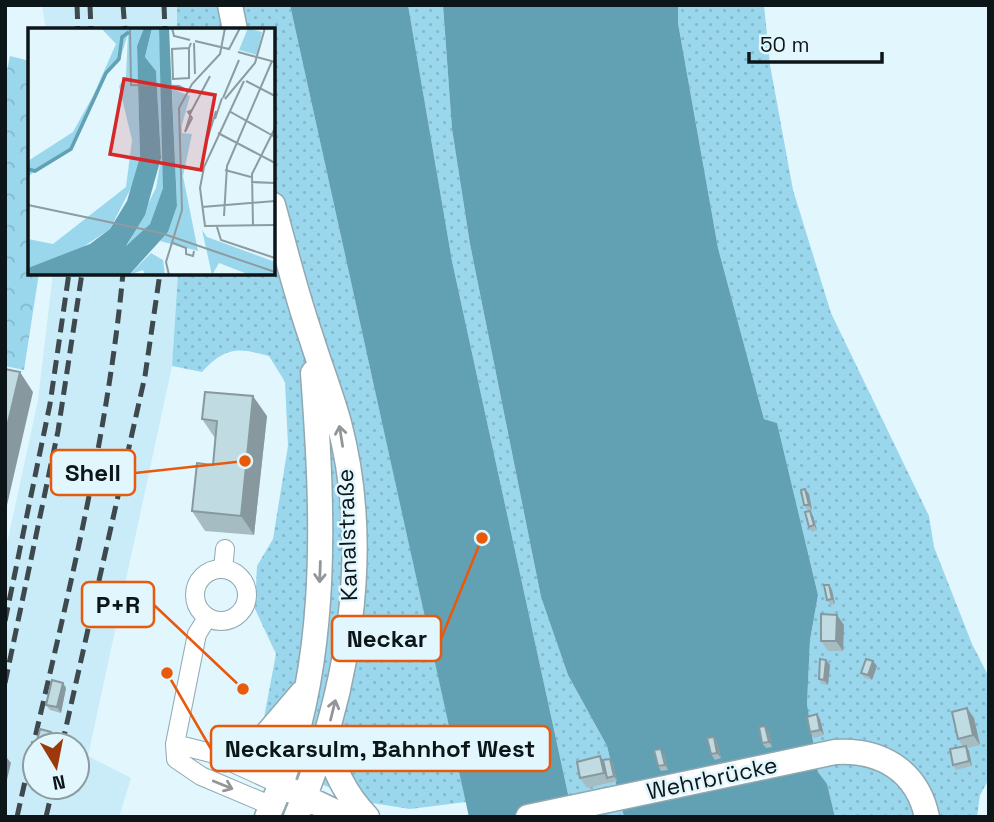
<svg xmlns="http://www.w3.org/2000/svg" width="994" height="822" font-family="'Space Grotesk',sans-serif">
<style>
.built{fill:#c9ecf8;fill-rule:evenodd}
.grass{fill:url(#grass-dots)}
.park{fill:url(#park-crowns)}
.water{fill:#62a0b4}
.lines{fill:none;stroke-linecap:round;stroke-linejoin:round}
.street-casing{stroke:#90a8b1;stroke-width:20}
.secondary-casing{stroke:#90a8b1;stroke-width:27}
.street{stroke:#fff;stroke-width:18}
.secondary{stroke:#fff;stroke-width:24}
.rail{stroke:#3e494d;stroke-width:5;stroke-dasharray:14 7;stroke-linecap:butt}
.wall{fill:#a6bcc3}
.shaded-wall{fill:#87999f}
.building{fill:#c1dbe3;stroke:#87999f;stroke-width:2}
.oneway{stroke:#929697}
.labels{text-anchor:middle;stroke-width:5;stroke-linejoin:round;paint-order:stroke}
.street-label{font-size:23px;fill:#0c1518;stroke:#e1f6fd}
.inset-river{fill:none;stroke:#62a0b4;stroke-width:3.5}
.inset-road{fill:none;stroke:#8c9ca1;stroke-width:2}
.view{fill:#d62828;fill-opacity:0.15;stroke:#d62828;stroke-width:3.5}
.inset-edge{fill:none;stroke:#0c1518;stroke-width:3.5}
.leader{fill:none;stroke:#e8590c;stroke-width:2.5}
.callout-dot{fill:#e8590c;stroke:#e1f6fd;stroke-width:2.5}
.callout{fill:#e1f6fd;stroke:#e8590c;stroke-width:2.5}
.callout-label{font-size:24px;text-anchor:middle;font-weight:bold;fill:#0c1518}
</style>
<defs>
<pattern id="grass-dots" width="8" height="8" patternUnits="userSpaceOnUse" patternTransform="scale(1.75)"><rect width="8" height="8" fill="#9ad7ec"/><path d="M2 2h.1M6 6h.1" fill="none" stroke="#84b8ca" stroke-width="1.8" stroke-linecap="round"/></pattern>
<pattern id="park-crowns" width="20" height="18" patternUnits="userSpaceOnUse" patternTransform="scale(1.75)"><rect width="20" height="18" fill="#9ad7ec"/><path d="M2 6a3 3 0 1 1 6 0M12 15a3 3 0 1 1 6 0" fill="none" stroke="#84b8ca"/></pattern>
</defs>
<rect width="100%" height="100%" fill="#e1f6fd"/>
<path class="built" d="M42,5H177V30H46Z
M53,273H178L172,366L88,756L131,778L119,817H5V553L38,400ZM35,745H77V787H35Z"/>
<path class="grass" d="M177,5H290L466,802L410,809L372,803L256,760L276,654L255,609L257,566L273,539L288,446L285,382L269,356C237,347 225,347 202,372L172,366L178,273H273V30H177Z
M408,5H443L452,129L470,244L541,597L568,675L607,746L624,817H573L452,261Z
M678,5H764L770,65L793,190L831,313L929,516L934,547L972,644L989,677V779L980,795L977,817H835L827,785L818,772L807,704L810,640L818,595L777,423L764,419L718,248L678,23Z"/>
<path class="park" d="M10,56L30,61V273H39L24,370L5,366V79Z"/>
<path class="water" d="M290,5H408L452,261L573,817H469Z
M443,5H678V23L718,248L764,419L777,423L818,595L810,640L807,704L818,772L827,784L835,817H624L607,746L568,675L541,597L470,244L452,129Z"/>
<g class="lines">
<defs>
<path id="street" d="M223,569L225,549
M195 595a26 26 0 1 1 52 0a26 26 0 1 1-52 0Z
M207,618L197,634L175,744L176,759L201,776L272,806
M175,744L211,753L281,785"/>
<path id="secondary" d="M230,5L235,30
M273,205C285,249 296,294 311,337C320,366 331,394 339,423C373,551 348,697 296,817
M325,739C334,770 345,794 367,817
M225,759L261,741L302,693
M290,790L346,817
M267,817C331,678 324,522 313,373
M528,817L835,752C880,749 917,770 927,817"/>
</defs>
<use href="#street" class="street-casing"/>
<use href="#secondary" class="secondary-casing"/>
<use href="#street" class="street"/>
<use href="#secondary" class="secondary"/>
<path class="rail" d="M77,5L78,30
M90,5L91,30
M123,5L125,30
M164,5L165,30
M5,621L50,404L69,273
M5,683L58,431L82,273
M62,745L145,376L160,273
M17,817C57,636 106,457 123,273
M46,817L53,787"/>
</g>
<path class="wall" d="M267,416L254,535L205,531L192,511L213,465L215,438L202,419Z
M805,489L809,494L812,510L808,511L804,505Z
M813,516L817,530L812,532L809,527Z
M832,590L835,604L831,605L827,600Z
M844,625L843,651H828L821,641Z
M830,665L828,685L822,684L819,679Z
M877,666L872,680L865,678L861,673Z
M63,683L66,688L61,713L50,710L46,705Z
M967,708L974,718L980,745L967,748L969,751L972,766L956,770L953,765L963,746L958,739Z
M820,719L824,735L814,738L810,732Z
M769,731L772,747L766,748L762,743Z
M714,737L717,742L721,758L715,760L711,754Z
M664,754L668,770L661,771L658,766Z
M600,756L604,761L610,759L613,764L617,781L587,788L580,778Z"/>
<path class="shaded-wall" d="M20,372L33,392L5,514V435Z
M253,396L267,416L254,535L241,516Z
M805,489L809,494L812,510L809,505Z
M810,511L813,516L817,530L814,525Z
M829,585L832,590L835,604L832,599Z
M837,615L844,625L843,651L836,641Z
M826,660L830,665L828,685L824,680Z
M873,661L877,666L872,680L868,675Z
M63,683L66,688L61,713L57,707Z
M967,708L974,718L980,745L973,735Z
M817,714L820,719L824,735L820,730Z
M765,726L769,731L772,747L769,742Z
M51,732L55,737L53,745H48Z
M714,737L717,742L721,758L717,753Z
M966,746L969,751L972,766L969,761Z
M661,749L664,754L668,770L665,765Z
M600,756L607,766V778L604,773Z
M7,758L11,763L5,788V767Z
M610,759L613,764L617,781L614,776Z"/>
<path class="building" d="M5,369L20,372L5,435Z
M205,392L253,396L241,516L192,511L197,463L213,465L217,421L202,419Z
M805,489L809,505H804L801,490Z
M810,511L814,525L809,527L805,512Z
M824,585H829L832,599L827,600Z
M821,614L837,615L836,641H821Z
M820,659L826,660L824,680L819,679Z
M866,659L873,661L868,675L861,673Z
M52,680L63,683L57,707L46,705Z
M967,708L973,735L958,739L952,712Z
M817,714L820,730L810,732L807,717Z
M765,726L769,742L762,743L759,727Z
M40,729L51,732L48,745H36Z
M714,737L717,753L711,754L707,738Z
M966,746L969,761L953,765L950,749Z
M661,749L665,765L658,766L654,750Z
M600,756L604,773L580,778L577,762Z
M610,759L614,776L607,778L603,760Z"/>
<defs><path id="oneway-shaft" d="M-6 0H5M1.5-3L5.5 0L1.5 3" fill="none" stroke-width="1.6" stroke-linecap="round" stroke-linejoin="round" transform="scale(1.75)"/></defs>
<g class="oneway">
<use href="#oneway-shaft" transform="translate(341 436) rotate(-99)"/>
<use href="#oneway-shaft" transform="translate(320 572) rotate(92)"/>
<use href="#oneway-shaft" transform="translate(333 710) rotate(-76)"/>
<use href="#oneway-shaft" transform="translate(223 785) rotate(22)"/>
</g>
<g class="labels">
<g class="street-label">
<text transform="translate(347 535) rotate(-92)" y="8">Kanalstraße</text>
<text transform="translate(712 778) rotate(-12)" y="8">Wehrbrücke</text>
</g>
</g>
<g transform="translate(28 28)">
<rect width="247" height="247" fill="#e1f6fd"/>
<path d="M73,0H116L109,18L112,129L107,152L82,201L49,223L0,240V211L25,216L98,159L104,112L91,58L98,48L100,6L91,34L79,45L43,122L0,148V133L45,104L65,68L88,16ZM124,0H131L136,111L135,160L122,196L99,218L128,160L133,130L128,43L117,29ZM144,61L162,68L154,97V105L164,106L155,148L170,223L132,213L140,204L149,178ZM174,202L179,209L247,234V247H222L191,235L184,247ZM123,225L135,232L137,247H117L115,242L101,247Z" fill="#9ad7ec"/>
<path d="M220,0L234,4L229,27L211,22Z" fill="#9ad7ec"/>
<path d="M116,0H124L117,29L128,43L133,130L117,187L98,218L122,196L135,160L131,0H141L149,178L140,204L101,247H0V240L62,216L82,201L99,173L112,129L109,18Z" fill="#62a0b4"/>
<path class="inset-river" d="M0,141L7,143L43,121L78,45L91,31L94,9L101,4"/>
<path class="inset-road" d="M102,0L103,57L151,58L162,64M144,0L146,8L162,12M167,13L201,21L212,0M166,15L167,46M161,20V50L145,51L144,21L161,20L163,15M210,24L247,34M216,53L176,139L172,160L177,198L247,197M218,53L247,68M195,70L211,32M197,71L227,35L237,0M164,82L182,48M201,83L247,109M162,88L157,104L164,90L160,84L164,82L162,86M187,91L194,70M190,105L247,135M180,109L188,83M197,142L223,149M223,154L247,155M0,177L133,205L247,244M174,179L247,173M196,188L199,138L244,33M225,197L224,146L247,100M189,199L193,212L247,230M145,215L158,220V226L165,228L166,223M141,247L138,234L154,182L151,80L164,56L192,26L197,0"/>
<path class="view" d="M96,51L187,67L173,142L82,126Z"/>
<rect width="247" height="247" class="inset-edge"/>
</g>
<path class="leader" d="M245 461L135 473M243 689L154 605M482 538L441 639M167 673L211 749"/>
<g class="callout-dot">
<circle cx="245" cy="461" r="7"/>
<circle cx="243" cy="689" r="7"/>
<circle cx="482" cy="538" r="7"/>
<circle cx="167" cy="673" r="7"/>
</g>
<g class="callout">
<rect x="51" y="450" width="84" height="45" rx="7"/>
<rect x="82" y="582" width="72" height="45" rx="7"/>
<rect x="332" y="616" width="109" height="45" rx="7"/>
<rect x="211" y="726" width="339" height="45" rx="7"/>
</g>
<g class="callout-label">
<text x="93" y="481">Shell</text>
<text x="118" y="613">P+R</text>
<text x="387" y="647">Neckar</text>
<text x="380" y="757">Neckarsulm, Bahnhof West</text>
</g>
<rect width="994" height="822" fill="none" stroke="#0c1518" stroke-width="14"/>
<g transform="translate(56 766) rotate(170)"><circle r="33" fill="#e1f6fd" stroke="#8c9ca1" stroke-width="2"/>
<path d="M0-5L12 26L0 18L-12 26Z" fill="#9d380a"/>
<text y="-10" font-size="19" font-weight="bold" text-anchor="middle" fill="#0c1518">N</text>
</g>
<path d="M749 52v10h133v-10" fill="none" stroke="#0c1518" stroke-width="3.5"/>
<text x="760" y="52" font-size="21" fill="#0c1518" stroke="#e1f6fd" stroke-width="5" paint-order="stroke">50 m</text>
</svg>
